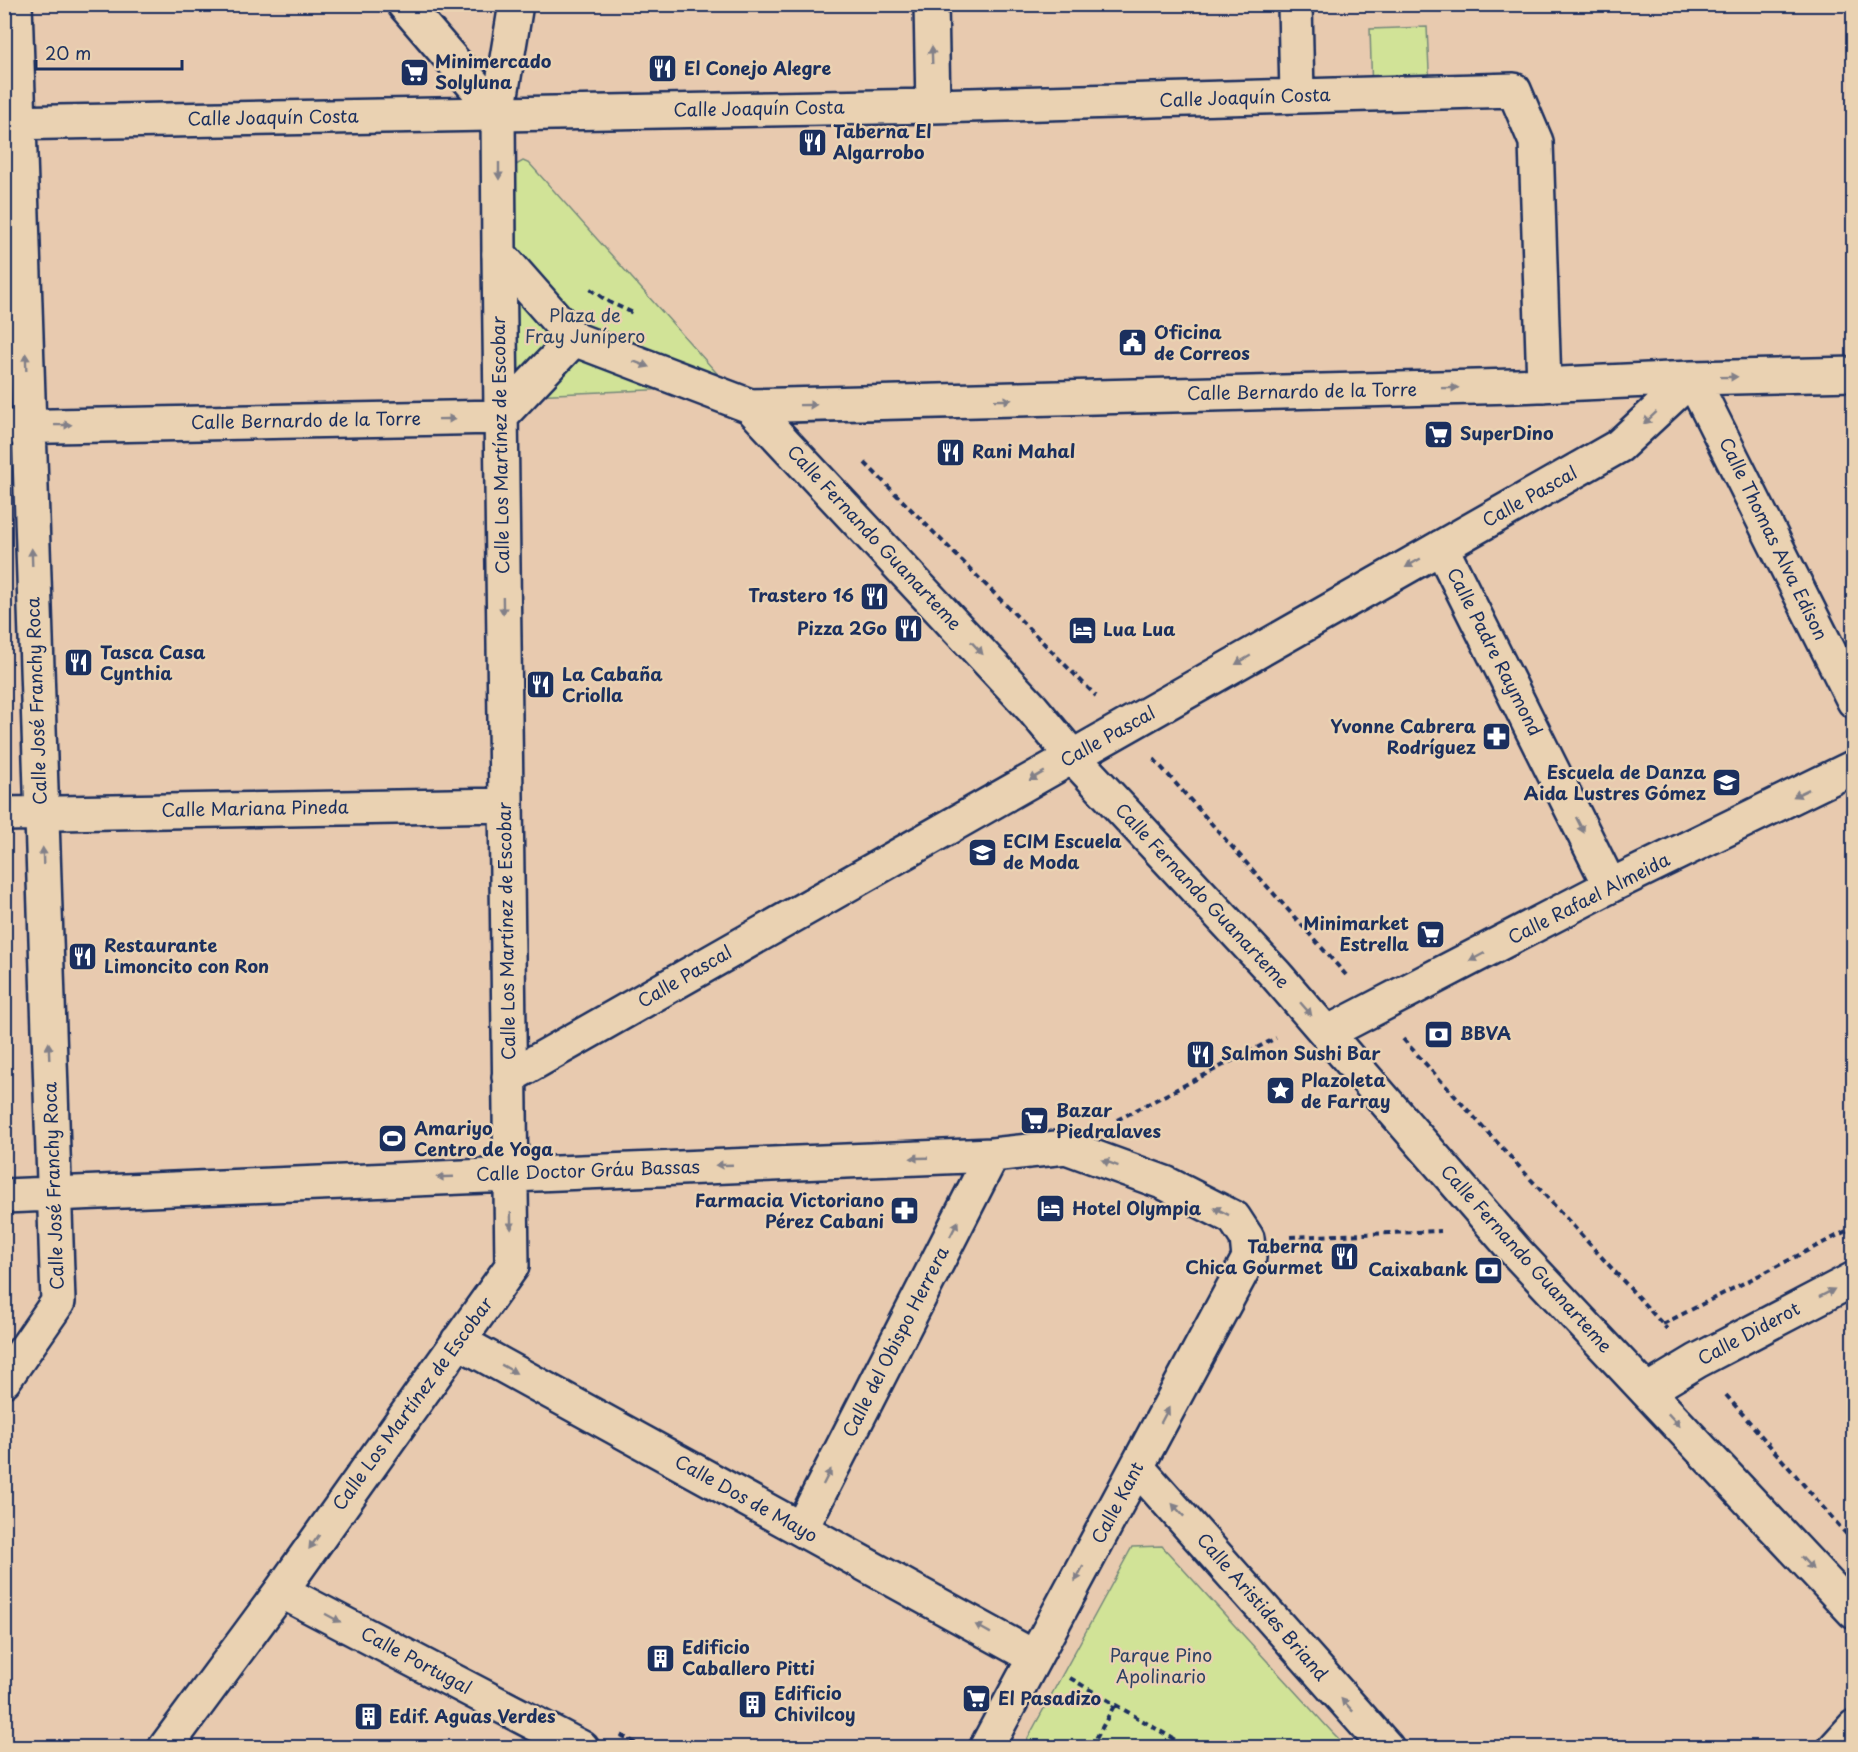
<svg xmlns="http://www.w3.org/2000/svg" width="1858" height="1752" font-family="'Playpen Sans',sans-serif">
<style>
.green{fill:#d1e397;stroke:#76897a;stroke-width:1.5}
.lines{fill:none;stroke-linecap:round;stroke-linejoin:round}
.street-casing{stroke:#1b2f5e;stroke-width:38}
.secondary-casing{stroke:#1b2f5e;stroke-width:38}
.path{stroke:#1b2f5e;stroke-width:4;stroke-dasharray:6 4.5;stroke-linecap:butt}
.street{stroke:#ead2b2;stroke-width:33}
.secondary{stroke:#ead2b2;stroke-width:33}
.oneway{fill:#828088}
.labels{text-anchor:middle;stroke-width:5;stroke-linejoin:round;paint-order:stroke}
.poi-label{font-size:18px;font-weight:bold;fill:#1b2f5e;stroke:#ead2b2;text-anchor:start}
.street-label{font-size:18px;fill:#1b2f5e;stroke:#ead2b2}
.park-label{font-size:18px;fill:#2d4164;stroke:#ead2b2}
</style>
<rect width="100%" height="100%" fill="#e8caaf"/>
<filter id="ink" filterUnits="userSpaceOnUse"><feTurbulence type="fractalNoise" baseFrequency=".0167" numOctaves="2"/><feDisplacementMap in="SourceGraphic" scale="12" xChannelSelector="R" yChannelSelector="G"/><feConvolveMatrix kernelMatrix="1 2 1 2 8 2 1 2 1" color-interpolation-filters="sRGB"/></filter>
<g filter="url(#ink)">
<path class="green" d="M1427,27L1430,92L1372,94L1370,29Z
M523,161L530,164L723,380L719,387L531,395L520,390L518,372L516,165Z
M1162,1546L1331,1731L1347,1747H1023L1132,1547Z"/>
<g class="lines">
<defs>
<path id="street" d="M931,4L933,106
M1295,4L1297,96
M498,113L516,4
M4,123L933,106L1514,90L1536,142L1544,385
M750,406L1515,386L1692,378L1854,374
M4,427L500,417L574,339
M1441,547L1610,886
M4,814L505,805
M1327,1033L1610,886L1854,767
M509,1077L1619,446L1692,378L1854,701
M4,1196L992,1155L1066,1147L1165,1183L1234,1218L1247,1238L1249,1258L986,1748
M458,1341L1034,1657
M4,1380L58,1302L15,4
M1647,1391L1697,1361L1854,1279
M1137,1467L1387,1748
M801,1529L992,1155
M281,1591L582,1748
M165,1748L281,1591L512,1266L499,254
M1835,1748L1854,1727"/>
<path id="secondary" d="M404,4L498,113L499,254L574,339L750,406L1032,708L1072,756L1276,975L1517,1253L1854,1612"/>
</defs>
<use href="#street" class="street-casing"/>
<use href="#secondary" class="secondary-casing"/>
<path class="path" d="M590,289L609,302L633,313
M865,463L1096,696
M1154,759L1346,975
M1403,1039L1667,1329
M1117,1120L1276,1038
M1290,1237L1441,1231
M1663,1324L1854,1227
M1726,1395L1854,1543
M1070,1678L1189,1748
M621,1735L644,1748
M1091,1748L1115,1704"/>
<use href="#street" class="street"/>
<use href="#secondary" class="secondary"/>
</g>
<defs><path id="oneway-solid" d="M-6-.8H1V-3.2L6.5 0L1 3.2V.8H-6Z" transform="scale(1.5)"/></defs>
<g class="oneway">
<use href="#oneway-solid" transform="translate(932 55) rotate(-92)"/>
<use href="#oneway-solid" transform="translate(499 171) rotate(90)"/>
<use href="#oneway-solid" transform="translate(26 362) rotate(-92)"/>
<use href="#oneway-solid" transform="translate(641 364) rotate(21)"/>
<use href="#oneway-solid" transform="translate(1729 377) rotate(-1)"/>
<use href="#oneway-solid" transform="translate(1450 388) rotate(-1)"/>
<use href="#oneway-solid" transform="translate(1003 400) rotate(-1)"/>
<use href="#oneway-solid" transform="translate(808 405) rotate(-1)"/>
<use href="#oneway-solid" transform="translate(1650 418) rotate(137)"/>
<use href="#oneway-solid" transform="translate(447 419) rotate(-1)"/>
<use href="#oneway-solid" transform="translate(63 425) rotate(-1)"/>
<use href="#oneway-solid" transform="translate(32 557) rotate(-92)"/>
<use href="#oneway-solid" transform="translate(1413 563) rotate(150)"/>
<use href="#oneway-solid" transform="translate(503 606) rotate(89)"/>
<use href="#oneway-solid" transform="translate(977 648) rotate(47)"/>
<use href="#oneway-solid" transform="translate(1243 660) rotate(150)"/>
<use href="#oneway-solid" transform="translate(1037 776) rotate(150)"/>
<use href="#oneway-solid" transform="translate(1801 793) rotate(154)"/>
<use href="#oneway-solid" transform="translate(1580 825) rotate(63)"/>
<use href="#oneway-solid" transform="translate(43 856) rotate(-92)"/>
<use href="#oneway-solid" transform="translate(1477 957) rotate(152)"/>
<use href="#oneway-solid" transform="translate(1306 1009) rotate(49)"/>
<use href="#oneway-solid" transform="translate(49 1051) rotate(-92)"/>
<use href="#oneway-solid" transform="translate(919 1158) rotate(178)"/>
<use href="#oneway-solid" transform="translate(1110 1163) rotate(-160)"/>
<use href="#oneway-solid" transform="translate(724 1165) rotate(178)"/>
<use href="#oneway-solid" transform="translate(445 1177) rotate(178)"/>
<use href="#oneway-solid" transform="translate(1221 1211) rotate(-153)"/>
<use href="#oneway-solid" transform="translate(511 1221) rotate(89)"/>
<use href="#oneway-solid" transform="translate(954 1229) rotate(-63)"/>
<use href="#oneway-solid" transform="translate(1827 1293) rotate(-27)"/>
<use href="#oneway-solid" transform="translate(509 1369) rotate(29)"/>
<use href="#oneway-solid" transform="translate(1165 1415) rotate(-62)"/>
<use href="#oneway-solid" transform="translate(1674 1420) rotate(47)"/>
<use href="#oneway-solid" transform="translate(827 1477) rotate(-63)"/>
<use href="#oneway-solid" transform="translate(1178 1510) rotate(-133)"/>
<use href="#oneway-solid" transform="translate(314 1542) rotate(126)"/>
<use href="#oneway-solid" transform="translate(1807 1563) rotate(47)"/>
<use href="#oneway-solid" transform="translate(1079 1574) rotate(118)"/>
<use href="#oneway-solid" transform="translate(333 1618) rotate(28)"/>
<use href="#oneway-solid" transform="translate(983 1629) rotate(-151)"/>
<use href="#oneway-solid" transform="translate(1347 1705) rotate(-133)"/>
</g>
</g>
<defs>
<symbol id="restaurant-square" viewBox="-11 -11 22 22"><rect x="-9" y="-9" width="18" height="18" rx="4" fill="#1b2f5e" stroke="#ead2b2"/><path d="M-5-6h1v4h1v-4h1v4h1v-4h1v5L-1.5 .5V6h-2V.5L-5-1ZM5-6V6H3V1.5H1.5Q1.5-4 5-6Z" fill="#fff"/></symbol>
<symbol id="supermarket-square" viewBox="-11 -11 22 22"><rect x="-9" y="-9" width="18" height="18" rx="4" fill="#1b2f5e" stroke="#ead2b2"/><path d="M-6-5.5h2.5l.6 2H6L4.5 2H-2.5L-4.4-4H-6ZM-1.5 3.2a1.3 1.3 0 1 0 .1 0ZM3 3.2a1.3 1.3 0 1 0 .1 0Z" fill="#fff"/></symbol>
<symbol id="civic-square" viewBox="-11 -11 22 22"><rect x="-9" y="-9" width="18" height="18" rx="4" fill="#1b2f5e" stroke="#ead2b2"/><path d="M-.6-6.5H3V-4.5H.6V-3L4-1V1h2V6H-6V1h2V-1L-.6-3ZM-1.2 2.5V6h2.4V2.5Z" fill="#fff"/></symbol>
<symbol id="hotel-square" viewBox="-11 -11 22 22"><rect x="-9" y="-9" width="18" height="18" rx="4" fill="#1b2f5e" stroke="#ead2b2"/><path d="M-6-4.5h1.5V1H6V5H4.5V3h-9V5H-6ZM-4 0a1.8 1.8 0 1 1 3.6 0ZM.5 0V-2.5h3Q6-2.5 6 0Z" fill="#fff"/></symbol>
<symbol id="pharmacy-square" viewBox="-11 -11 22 22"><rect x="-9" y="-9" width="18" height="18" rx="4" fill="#1b2f5e" stroke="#ead2b2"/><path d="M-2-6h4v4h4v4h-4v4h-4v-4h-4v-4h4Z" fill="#fff"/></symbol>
<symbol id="school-square" viewBox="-11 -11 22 22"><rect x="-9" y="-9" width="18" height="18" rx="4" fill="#1b2f5e" stroke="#ead2b2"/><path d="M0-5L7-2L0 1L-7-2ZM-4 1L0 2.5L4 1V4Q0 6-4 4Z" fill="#fff"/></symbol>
<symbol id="university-square" viewBox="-11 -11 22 22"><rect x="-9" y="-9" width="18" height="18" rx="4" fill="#1b2f5e" stroke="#ead2b2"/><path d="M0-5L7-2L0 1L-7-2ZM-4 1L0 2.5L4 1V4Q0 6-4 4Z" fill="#fff"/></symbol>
<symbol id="bank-square" viewBox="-11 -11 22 22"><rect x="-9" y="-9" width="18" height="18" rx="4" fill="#1b2f5e" stroke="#ead2b2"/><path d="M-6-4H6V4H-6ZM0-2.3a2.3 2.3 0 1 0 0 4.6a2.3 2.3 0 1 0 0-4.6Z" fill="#fff"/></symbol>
<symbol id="sight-square" viewBox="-11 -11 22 22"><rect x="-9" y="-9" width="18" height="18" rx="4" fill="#1b2f5e" stroke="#ead2b2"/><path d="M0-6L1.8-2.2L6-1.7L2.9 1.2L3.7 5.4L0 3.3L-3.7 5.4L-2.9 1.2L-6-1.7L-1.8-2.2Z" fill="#fff"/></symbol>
<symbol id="stadium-square" viewBox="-11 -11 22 22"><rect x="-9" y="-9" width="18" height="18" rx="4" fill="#1b2f5e" stroke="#ead2b2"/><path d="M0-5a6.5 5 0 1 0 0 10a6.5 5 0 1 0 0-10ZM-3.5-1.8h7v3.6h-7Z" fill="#fff"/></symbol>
<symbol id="building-square" viewBox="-11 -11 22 22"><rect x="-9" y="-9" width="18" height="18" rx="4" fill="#1b2f5e" stroke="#ead2b2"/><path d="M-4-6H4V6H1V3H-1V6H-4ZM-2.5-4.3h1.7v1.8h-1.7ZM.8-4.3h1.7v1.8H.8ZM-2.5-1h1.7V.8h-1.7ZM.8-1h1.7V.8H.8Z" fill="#fff"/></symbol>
</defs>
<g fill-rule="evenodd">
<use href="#restaurant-square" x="646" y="52" width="33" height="33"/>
<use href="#supermarket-square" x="398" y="56" width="33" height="33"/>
<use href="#restaurant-square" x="796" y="126" width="33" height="33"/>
<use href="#civic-square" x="1116" y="326" width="33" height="33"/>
<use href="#supermarket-square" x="1422" y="418" width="33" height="33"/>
<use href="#restaurant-square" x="934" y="436" width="33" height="33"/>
<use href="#restaurant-square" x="858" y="580" width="33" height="33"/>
<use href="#restaurant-square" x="892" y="612" width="33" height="33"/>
<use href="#hotel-square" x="1066" y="614" width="33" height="33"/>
<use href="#restaurant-square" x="62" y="646" width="33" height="33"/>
<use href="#restaurant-square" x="524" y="668" width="33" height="33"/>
<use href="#pharmacy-square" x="1480" y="720" width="33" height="33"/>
<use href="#school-square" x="1710" y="766" width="33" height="33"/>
<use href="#university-square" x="966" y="836" width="33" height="33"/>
<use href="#supermarket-square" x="1414" y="918" width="33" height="33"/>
<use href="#restaurant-square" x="66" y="940" width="33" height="33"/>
<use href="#bank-square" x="1422" y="1018" width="33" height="33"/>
<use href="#restaurant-square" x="1184" y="1038" width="33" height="33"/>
<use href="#sight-square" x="1264" y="1074" width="33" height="33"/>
<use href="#supermarket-square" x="1018" y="1104" width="33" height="33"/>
<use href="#stadium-square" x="376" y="1122" width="33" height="33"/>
<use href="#hotel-square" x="1034" y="1192" width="33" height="33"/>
<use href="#pharmacy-square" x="888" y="1194" width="33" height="33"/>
<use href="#restaurant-square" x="1328" y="1240" width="33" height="33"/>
<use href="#bank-square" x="1472" y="1254" width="33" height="33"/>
<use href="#building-square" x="644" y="1642" width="33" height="33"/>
<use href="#supermarket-square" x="960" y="1682" width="33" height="33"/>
<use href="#building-square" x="736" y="1688" width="33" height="33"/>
<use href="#building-square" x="352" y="1700" width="33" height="33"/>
</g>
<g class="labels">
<g class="poi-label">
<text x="435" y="68">Minimercado<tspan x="435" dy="21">Solyluna</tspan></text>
<text x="684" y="75">El Conejo Alegre</text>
<text x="833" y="138">Taberna El<tspan x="833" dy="21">Algarrobo</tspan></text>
<text x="1154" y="339">Oficina<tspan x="1154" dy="21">de Correos</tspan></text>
<text x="1460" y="440">SuperDino</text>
<text x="972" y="458">Rani Mahal</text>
<text x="854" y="602" text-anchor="end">Trastero 16</text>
<text x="887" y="635" text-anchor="end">Pizza 2Go</text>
<text x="1103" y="636">Lua Lua</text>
<text x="100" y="659">Tasca Casa<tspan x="100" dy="21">Cynthia</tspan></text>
<text x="562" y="681">La Cabaña<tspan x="562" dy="21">Criolla</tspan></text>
<text x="1476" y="733" text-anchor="end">Yvonne Cabrera<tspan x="1476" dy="21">Rodríguez</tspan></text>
<text x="1706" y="779" text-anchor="end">Escuela de Danza<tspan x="1706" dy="21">Aida Lustres Gómez</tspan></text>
<text x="1003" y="848">ECIM Escuela<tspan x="1003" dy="21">de Moda</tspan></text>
<text x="1409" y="930" text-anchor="end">Minimarket<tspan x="1409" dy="21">Estrella</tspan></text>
<text x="104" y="952">Restaurante<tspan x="104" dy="21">Limoncito con Ron</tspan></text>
<text x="1460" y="1040">BBVA</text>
<text x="1221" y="1060">Salmon Sushi Bar</text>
<text x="1301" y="1087">Plazoleta<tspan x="1301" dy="21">de Farray</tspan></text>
<text x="1056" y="1117">Bazar<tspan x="1056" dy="21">Piedralaves</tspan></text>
<text x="414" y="1135">Amariyo<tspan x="414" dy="21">Centro de Yoga</tspan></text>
<text x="884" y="1207" text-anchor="end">Farmacia Victoriano<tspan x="884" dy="21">Pérez Cabani</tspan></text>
<text x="1072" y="1215">Hotel Olympia</text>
<text x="1323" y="1253" text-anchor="end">Taberna<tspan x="1323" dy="21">Chica Gourmet</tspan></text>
<text x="1468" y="1276" text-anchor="end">Caixabank</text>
<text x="682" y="1654">Edificio<tspan x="682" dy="21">Caballero Pitti</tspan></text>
<text x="774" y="1700">Edificio<tspan x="774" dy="21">Chivilcoy</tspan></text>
<text x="998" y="1705">El Pasadizo</text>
<text x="389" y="1723">Edif. Aguas Verdes</text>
</g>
<g class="street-label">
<text transform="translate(1245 98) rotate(-2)" y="6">Calle Joaquín Costa</text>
<text transform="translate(759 109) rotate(-1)" y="6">Calle Joaquín Costa</text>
<text transform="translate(273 118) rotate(-1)" y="6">Calle Joaquín Costa</text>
<text transform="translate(1302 392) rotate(-1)" y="6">Calle Bernardo de la Torre</text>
<text transform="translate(306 421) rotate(-1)" y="6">Calle Bernardo de la Torre</text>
<text transform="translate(501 445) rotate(-91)" y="6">Calle Los Martínez de Escobar</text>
<text transform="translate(1530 497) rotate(-29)" y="6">Calle Pascal</text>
<text transform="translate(874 538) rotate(47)" y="6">Calle Fernando Guanarteme</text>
<text transform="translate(1773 539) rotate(64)" y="6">Calle Thomas Alva Edison</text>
<text transform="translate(1494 652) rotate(63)" y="6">Calle Padre Raymond</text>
<text transform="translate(37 701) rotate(-92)" y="6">Calle José Franchy Roca</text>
<text transform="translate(1108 737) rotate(-29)" y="6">Calle Pascal</text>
<text transform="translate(255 809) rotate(-1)" y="6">Calle Mariana Pineda</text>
<text transform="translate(1202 896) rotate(47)" y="6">Calle Fernando Guanarteme</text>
<text transform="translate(1589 899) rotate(-27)" y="6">Calle Rafael Almeida</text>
<text transform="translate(507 931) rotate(-91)" y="6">Calle Los Martínez de Escobar</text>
<text transform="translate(685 977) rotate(-30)" y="6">Calle Pascal</text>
<text transform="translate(588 1171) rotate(-2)" y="6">Calle Doctor Gráu Bassas</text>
<text transform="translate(54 1186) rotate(-92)" y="6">Calle José Franchy Roca</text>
<text transform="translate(1526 1259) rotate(48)" y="6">Calle Fernando Guanarteme</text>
<text transform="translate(1749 1334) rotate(-28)" y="6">Calle Diderot</text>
<text transform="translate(896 1342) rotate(-63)" y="6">Calle del Obispo Herrera</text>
<text transform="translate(413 1404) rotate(-54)" y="6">Calle Los Martínez de Escobar</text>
<text transform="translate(746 1499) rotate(29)" y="6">Calle Dos de Mayo</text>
<text transform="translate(1118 1503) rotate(-62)" y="6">Calle Kant</text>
<text transform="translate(1262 1607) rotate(49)" y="6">Calle Aristides Briand</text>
<text transform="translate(416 1661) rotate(28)" y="6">Calle Portugal</text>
</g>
<g class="park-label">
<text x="585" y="322">Plaza de<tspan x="585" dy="21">Fray Junípero</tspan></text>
<text x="1161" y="1662">Parque Pino<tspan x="1161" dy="21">Apolinario</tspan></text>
</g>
</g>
<rect width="1858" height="1752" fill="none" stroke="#ead2b2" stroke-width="24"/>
<rect x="12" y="12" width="1834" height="1728" fill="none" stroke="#1b2f5e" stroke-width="2" filter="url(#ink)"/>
<path d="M36 60v9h146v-9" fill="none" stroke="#1b2f5e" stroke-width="3"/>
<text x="45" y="60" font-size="18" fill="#1b2f5e" stroke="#ead2b2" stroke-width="4.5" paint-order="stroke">20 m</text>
</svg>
